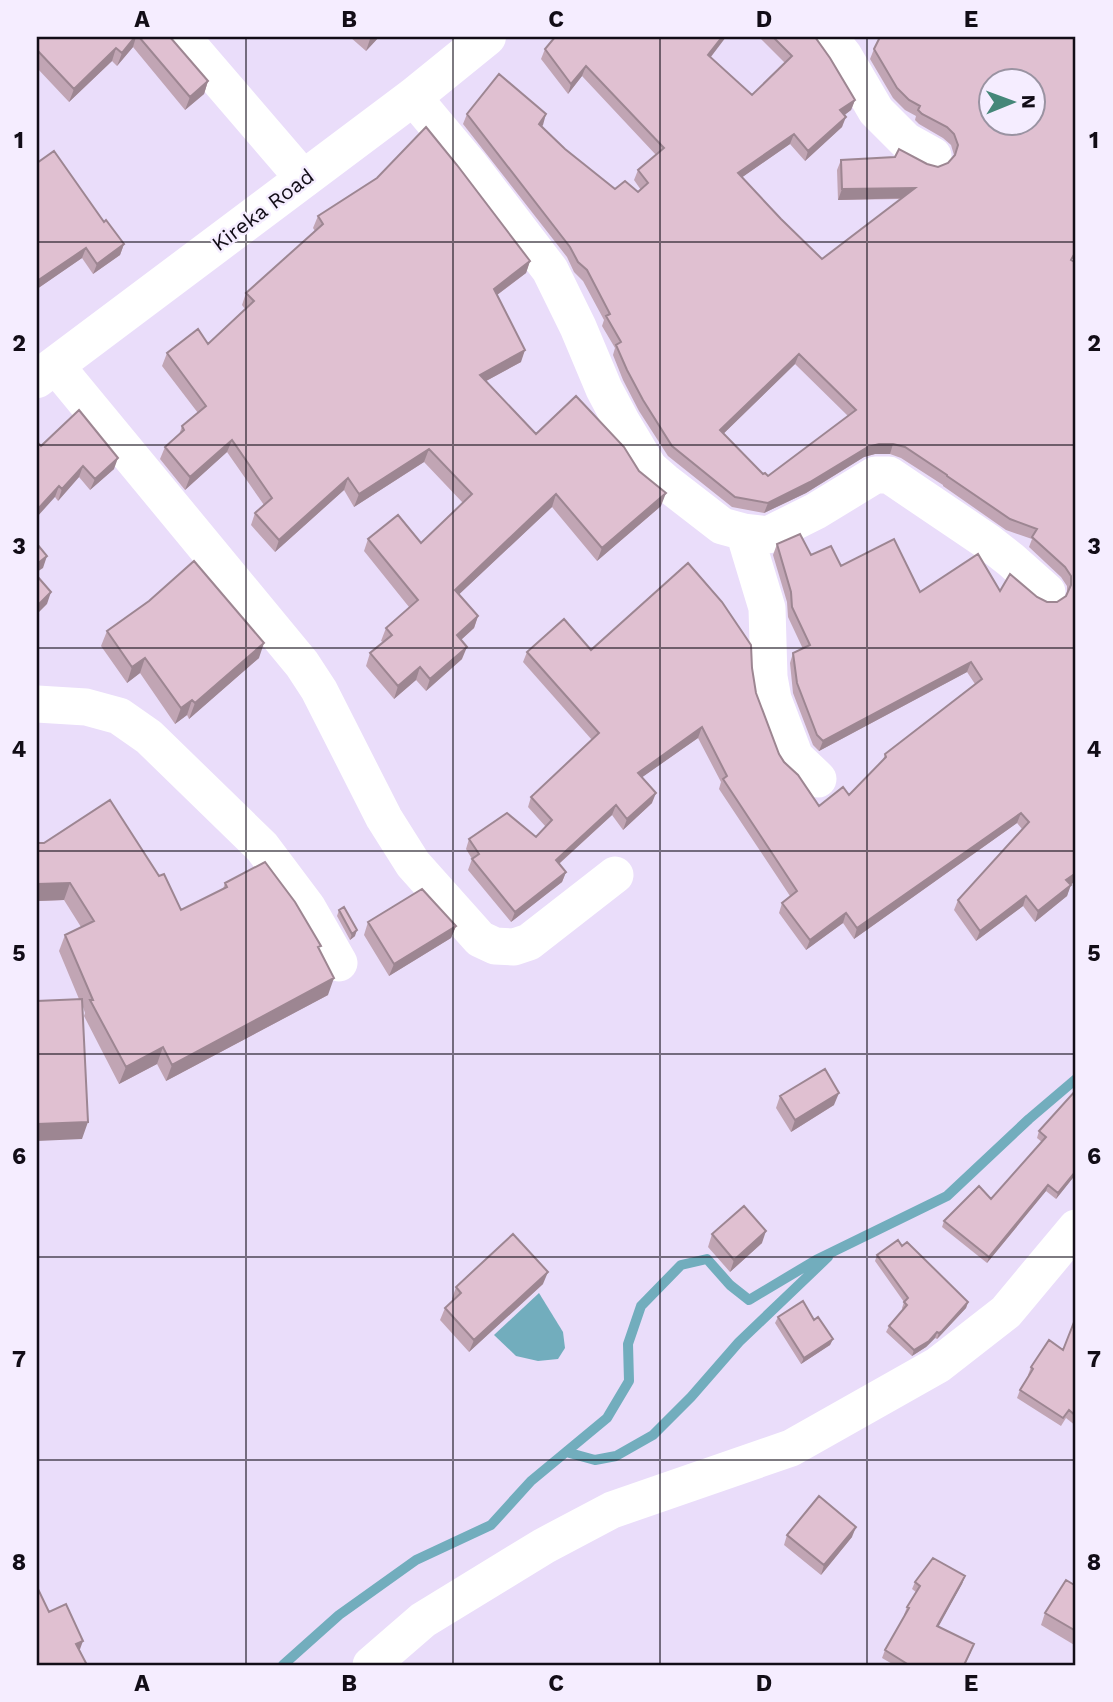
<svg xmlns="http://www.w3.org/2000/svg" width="1113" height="1702" font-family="'Work Sans',sans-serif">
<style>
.water{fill:#72adbd}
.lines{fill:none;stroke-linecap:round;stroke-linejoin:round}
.stream{stroke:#72adbd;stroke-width:10}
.minor{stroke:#fff;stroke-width:37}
.secondary{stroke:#fff;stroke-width:38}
.wall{fill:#c1a5b4;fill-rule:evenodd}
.shaded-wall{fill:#9d8692}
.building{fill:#e0c0d1;stroke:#9d8692;stroke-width:2;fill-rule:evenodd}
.grid{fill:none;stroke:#120d17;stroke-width:2;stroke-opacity:0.55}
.labels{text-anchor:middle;stroke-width:5;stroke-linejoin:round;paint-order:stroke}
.street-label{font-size:21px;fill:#120d17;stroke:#f5edff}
.neatline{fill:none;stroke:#120d17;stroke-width:2.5}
.grid-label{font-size:23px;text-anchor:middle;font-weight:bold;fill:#120d17}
</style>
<rect width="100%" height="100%" fill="#eaddfa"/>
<path class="water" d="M539,1293L563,1332L565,1348L558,1359L538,1361L516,1356L494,1335Z"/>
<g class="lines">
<path class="stream" d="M566,1452L595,1460L616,1456L653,1435L691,1397L739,1342L828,1257
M283,1665L339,1615L416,1560L491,1525L531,1481L607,1418L629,1381L628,1344L641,1306L681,1265L707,1259L730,1285L749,1300L816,1260L947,1196L1029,1119L1076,1079"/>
<path class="minor" d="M182,37L304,179
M829,37L844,56L876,111L906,141L933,156
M413,97L469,164L550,270L578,327L604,389L621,421L649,468L664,481L722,526L744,532L768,535L816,511L875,475H889L988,542L1011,560L1047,592
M56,366L302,664L319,690L384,818L413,864L480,939L495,946L514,947L529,942L615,875
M744,532L767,608L769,677L773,699L795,757L818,779
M37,704L86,707L119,716L149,737L262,847L307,907L339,963
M371,1665L423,1620L544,1546L612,1510L791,1448L938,1365L1006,1312L1076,1228"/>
<path class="secondary" d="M37,379L413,97L487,37"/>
</g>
<path class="wall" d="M37,37H170L208,81L204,94L185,110L133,47L117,66L112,61L69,102L37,68Z
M350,37H379L366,51Z
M759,37H815L855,100L851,110L844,115L842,127L805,161L790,144L742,177L781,219L822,259L901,199L838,200L837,170L841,160L927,164L938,167L948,163L953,158L954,155L951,145L943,138L919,124L915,120L916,116L905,110L893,98L870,59L874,49L1073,261L1076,263V881L1070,885L1067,896L1035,922L1023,906L976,941L954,910L958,900L1022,829L1017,823L854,939L843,923L806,950L779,913L782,903L790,896L719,789L721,782L698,738L642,777L652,803L623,830L612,815L559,864L566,872L562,882L511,922L468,870L472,859L466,849L469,839L536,837L546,827L528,807L531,797L592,740L523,662L527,652L591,650L752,668L756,693L779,754L819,806L849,795L883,760L885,754L975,684L967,672L819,751L813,745L793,693L790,663L793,653L803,649L788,617L787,602L773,555L777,544L920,592L1000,591L1037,597L1047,602H1057L1066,596L1067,593V586L1061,577L1029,547L1032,539L1006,530L943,486V485L901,458L890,454H875L864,457L806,493L764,513L732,507L668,456L639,411L623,380L613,355L615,348L602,326L604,320L583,281L574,272L567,257L463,124L467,114L543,125L541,126L565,149L615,189L638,192L641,190L634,180L638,170L656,155L582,76L568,94L541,59L545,49L711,58L752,95L785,63ZM795,364L848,416L768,476L763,474L723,434Z
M37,163L104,222L124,244L120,255L93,274L82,258L37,289Z
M318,216L530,261L526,273L497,295L521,362L486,381L536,434L661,506L597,561L552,507L459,594L478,616L474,628L461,640L462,659L426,691L416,680L394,699L366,666L370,653L383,642L381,641L386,628L409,607L364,551L368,539L421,543L463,503L424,462L354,507L344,490L275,552L251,525L255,513L264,505L227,452L185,490L160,459L165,447L179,435L182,426L198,413L162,366L167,353L208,344L245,309L242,305L246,293L315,231L313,228Z
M41,446L114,469L90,490L79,477L58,501L55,497Z
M107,631L259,658L189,719L187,715L175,724L140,673L127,683L101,646Z
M37,843L181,910L223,889L225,883L319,949L328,995L166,1081L157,1064L119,1084L84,1016L85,1013L83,1007L82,1139L79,999L59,951L65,935L81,927L64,900L37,901Z
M339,910L355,936L350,940L337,916Z
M368,922L456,926L451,938L389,976L364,935Z
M1076,1090V1174L1056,1199L1046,1191L987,1263L942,1227L944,1221L991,1199L1042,1142L1037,1138L1039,1131Z
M780,1096L834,1105L791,1132L776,1108Z
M712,1234L762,1243L730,1272L708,1247Z
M902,1246L968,1302L966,1308L939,1337L937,1339L935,1338L926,1347L912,1356L886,1332L889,1326L903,1310L902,1308L904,1302L875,1261L877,1255Z
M543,1284L469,1352L440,1320L445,1308L453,1300L452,1299L456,1287Z
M778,1317L814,1320L833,1339L830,1345L801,1364L775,1323Z
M1076,1317V1426L1066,1418L1061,1426L1017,1398L1020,1390L1029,1376L1028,1375L1031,1367L1063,1350Z
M787,1535L852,1537L821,1575L784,1545Z
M965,1576L962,1584L938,1626L971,1652L965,1665H894L882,1658L885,1650L905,1615H904L907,1607L916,1592L912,1589L915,1582Z
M1076,1586V1646L1041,1625L1045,1613Z"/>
<path class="shaded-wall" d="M135,37H136L133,47L117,66L122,53Z
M372,37H379L366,51L370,39Z
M722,37H726L704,66L708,55Z
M116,48L112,61L69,102L74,89Z
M586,66L582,76L568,94L571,84Z
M208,81L204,94L185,110L190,97Z
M855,100L851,110L837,121L840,110Z
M546,114L543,125L535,134L539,124Z
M846,117L842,127L805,161L808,151Z
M794,134L790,144L734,183L738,173Z
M915,188L911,198L838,200L842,189Z
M124,244L120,255L93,274L97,264Z
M86,248L82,258L37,289V281Z
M530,261L526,273L489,301L494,289Z
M525,350L521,362L475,387L480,375Z
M799,354L795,364L716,441L720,430Z
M232,440L227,452L185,490L190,477Z
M879,444H893L890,454H875L864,457L806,493L764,513L768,503L868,447Z
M429,449L424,462L354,507L359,494Z
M118,458L114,469L90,490L95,479Z
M83,466L79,477L58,501L62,489Z
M348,478L344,490L275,552L279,540Z
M59,486L55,497L37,517V510Z
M666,493L661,506L597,561L602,548Z
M556,494L552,507L451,602L455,590Z
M47,556L43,568L37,572V564Z
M51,592L47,604L37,614V606Z
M478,616L474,628L452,648L457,635Z
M264,643L259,658L189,719L195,703Z
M467,647L462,659L426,691L430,679Z
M145,658L140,673L127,683L132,667Z
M971,662L967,672L819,751L823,741Z
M420,667L416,680L394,699L398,686Z
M192,700L187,715L175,724L181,708Z
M702,727L698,738L634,783L638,773Z
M656,793L652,803L623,830L627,819Z
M616,805L612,815L552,870L556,860Z
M1021,813L1017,823L854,939L857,928Z
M566,872L562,882L511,922L515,912Z
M1076,873V881L1062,890L1066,880Z
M70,883L64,900L37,901V884Z
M1071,885L1067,896L1035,922L1038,911Z
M1026,896L1023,906L976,941L980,931Z
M846,913L843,923L806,950L810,940Z
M456,926L451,938L389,976L394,964Z
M357,930L355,936L350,940L352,934Z
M334,978L328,995L166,1081L172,1065Z
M163,1047L157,1064L119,1084L126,1067Z
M839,1093L834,1105L791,1132L795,1120Z
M88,1122L82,1139L37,1141V1124Z
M1076,1171V1174L1056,1199L1058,1193Z
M1048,1185L1046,1191L987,1263L989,1257Z
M766,1231L762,1243L730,1272L734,1260Z
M548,1272L543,1284L469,1352L474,1340Z
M968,1302L966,1308L937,1339L939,1333Z
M937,1332L935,1338L926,1347L912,1356L914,1350Z
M833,1339L830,1345L801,1364L804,1358Z
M856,1527L852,1537L821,1575L824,1565Z
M965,1576L962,1584L935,1633L937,1626Z
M83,1641L79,1652L76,1644Z"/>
<path class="building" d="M37,37H135L122,53L116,48L74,89L37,50Z
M139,37H170L208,81L190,97Z
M555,37H722L708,55L752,95L792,56L773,37H815L830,58L855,100L840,110L846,117L808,151L794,134L738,173L781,219L822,259L915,188L842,189L841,160L895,157L899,149L927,164L938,167L948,163L955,155L958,145L954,134L947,127L922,114L918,110L920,106L909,100L897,88L874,49L880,37H1076V251L1071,260L1076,263V873L1066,880L1071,885L1038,911L1026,896L980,931L958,900L1029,822L1021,813L857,928L846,913L810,940L782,903L797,891L723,779L727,776L702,727L638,773L656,793L627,819L616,805L556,860L566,872L515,912L472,859L479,854L469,839L507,813L536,837L552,820L531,797L599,733L527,652L564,619L591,650L688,563L722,602L751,645L752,668L756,693L779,754L784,762L798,775L819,806L843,787L849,795L886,757L885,754L982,679L971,662L823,741L817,735L797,683L793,653L810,645L792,607L791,592L777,544L800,534L811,555L831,546L841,566L894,539L920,592L978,554L1000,591L1010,574L1037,597L1047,602H1057L1066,596L1071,585V576L1065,567L1032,537L1037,529L1010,519L947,476V475L905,447L893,444H879L868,447L810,482L768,503L735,497L672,446L643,400L627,370L616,345L621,342L606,316L610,314L587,270L578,262L570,247L467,114L499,74L546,114L539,124L565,149L615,189L625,181L638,192L648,183L638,170L664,148L586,66L571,84L545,49ZM990,80H1032V122H990ZM799,354L856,410L768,476L765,473L763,474L720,430Z
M426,127L457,165L530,261L494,289L525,350L480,375L536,434L576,396L624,447L639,471L666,493L602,548L556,494L455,590L478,616L457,635L467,647L430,679L420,667L398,686L370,653L392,635L386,628L418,600L368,539L398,515L421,543L472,494L429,449L359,494L348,478L279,540L255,513L272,498L232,440L190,477L165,447L184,430L182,426L206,406L167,353L198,329L208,344L254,301L246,293L323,224L318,216L377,178Z
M54,151L104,222L106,220L124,244L97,264L86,248L37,281V163Z
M79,410L118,458L95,479L83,466L62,489L59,486L37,510V445L38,443L41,446Z
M37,544L47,556L37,564Z
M194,561L264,643L195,703L192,700L181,708L145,658L132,667L107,631L149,601Z
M37,576L51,592L37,606Z
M110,800L159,876L164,874L181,910L227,887L225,883L265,862L295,902L321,946L318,947L334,978L172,1065L163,1047L126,1067L90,1000H93L65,935L94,921L70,883L37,884V843H44Z
M422,889L456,926L394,964L368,922Z
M344,907L357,930L352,934L339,910Z
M82,999L88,1122L37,1124V1001Z
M825,1069L839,1093L795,1120L780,1096Z
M1076,1090V1171L1058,1193L1048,1185L989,1257L944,1221L979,1186L991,1199L1046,1137L1039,1131Z
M744,1206L766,1231L734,1260L712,1234Z
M513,1234L548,1272L474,1340L445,1308L461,1293L456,1287Z
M898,1240L902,1246L907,1242L968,1302L942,1331L939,1333L937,1332L929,1341L914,1350L889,1326L907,1305L904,1302L908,1298L877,1255Z
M803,1301L814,1320L818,1317L833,1339L804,1358L778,1317Z
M1076,1317V1416L1069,1410L1063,1418L1020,1390L1033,1369L1031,1367L1049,1340L1063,1350Z
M819,1496L856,1527L824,1565L787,1535Z
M933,1558L965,1576L937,1626L974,1644L964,1665H909L885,1650L909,1608L907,1607L920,1586L915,1582Z
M1066,1580L1076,1586V1631L1045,1613Z
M37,1587L49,1612L66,1604L83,1641L76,1644L87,1665H37Z"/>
<path class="grid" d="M246,37V1665M453,37V1665M660,37V1665M867,37V1665M37,242H1076M37,445H1076M37,648H1076M37,851H1076M37,1054H1076M37,1257H1076M37,1460H1076"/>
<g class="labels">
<g class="street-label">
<text transform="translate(263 210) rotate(-37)" y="7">Kireka Road</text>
</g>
</g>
<rect width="1113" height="1702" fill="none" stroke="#f5edff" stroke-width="77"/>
<g transform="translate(1012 102) rotate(89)"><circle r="33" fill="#f5edff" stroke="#9a93a2" stroke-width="2"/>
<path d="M0-5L12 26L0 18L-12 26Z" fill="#458779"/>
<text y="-10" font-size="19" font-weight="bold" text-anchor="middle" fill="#120d17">N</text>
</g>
<rect x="38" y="38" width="1036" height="1626" class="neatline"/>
<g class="grid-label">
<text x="142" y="27">A</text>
<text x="349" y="27">B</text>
<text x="556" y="27">C</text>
<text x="764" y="27">D</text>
<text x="971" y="27">E</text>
<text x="19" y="148">1</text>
<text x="1094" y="148">1</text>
<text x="19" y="351">2</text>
<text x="1094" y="351">2</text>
<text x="19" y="554">3</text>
<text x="1094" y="554">3</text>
<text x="19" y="757">4</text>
<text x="1094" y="757">4</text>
<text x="19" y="961">5</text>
<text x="1094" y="961">5</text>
<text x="19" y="1164">6</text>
<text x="1094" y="1164">6</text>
<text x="19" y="1367">7</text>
<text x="1094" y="1367">7</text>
<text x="19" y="1570">8</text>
<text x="1094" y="1570">8</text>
<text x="142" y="1691">A</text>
<text x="349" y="1691">B</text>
<text x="556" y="1691">C</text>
<text x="764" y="1691">D</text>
<text x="971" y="1691">E</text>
</g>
</svg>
